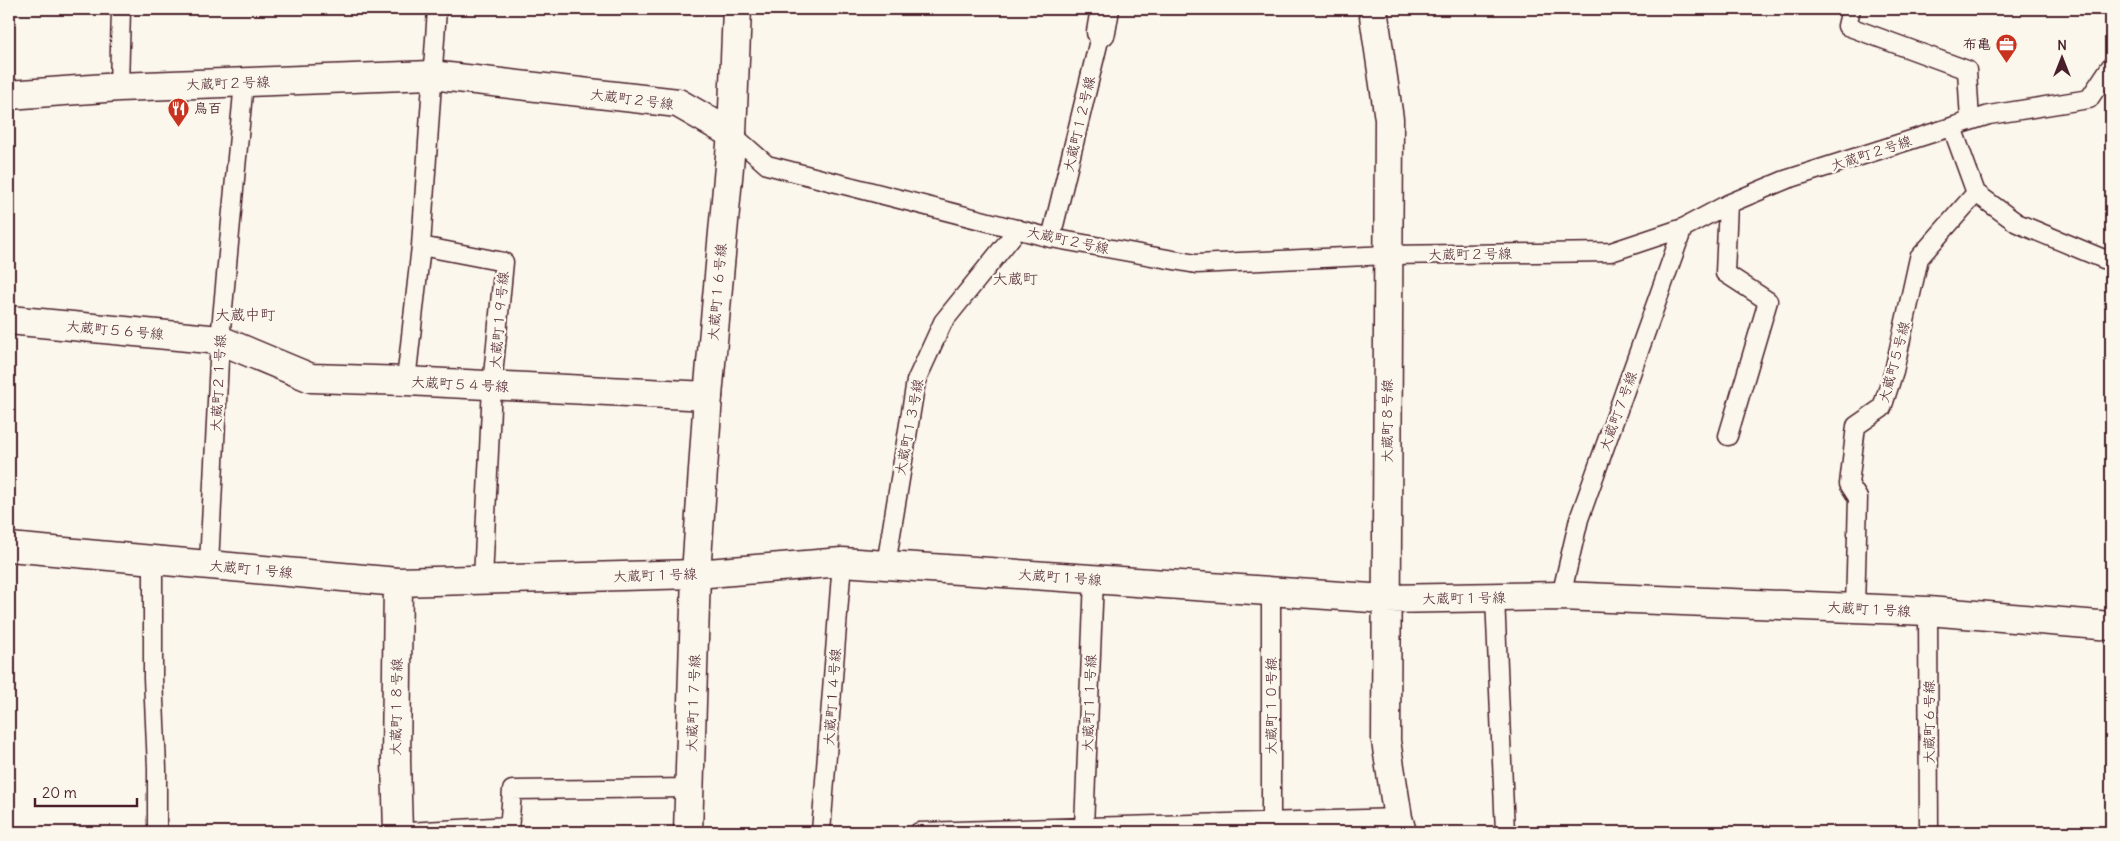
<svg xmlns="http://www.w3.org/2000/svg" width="2120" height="841" font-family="Delius,'Klee One',sans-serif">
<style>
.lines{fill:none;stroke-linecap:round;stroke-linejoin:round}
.service-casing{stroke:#4a1f2b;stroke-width:21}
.minor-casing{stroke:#4a1f2b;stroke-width:31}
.tertiary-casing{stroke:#4a1f2b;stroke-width:31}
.service{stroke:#fbf7ec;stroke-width:18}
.minor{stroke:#fbf7ec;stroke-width:28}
.tertiary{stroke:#fbf7ec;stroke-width:28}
.labels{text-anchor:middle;stroke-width:4.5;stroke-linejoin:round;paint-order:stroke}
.poi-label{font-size:14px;font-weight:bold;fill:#4a1f2b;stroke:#fbf7ec;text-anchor:end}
.street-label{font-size:14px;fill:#4a1f2b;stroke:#fbf7ec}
.neighbourhood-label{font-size:15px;fill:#4a1f2b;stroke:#fbf7ec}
</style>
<rect width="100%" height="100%" fill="#fbf7ec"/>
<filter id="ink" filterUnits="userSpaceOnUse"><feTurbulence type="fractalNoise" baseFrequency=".02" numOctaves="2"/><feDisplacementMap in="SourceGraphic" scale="10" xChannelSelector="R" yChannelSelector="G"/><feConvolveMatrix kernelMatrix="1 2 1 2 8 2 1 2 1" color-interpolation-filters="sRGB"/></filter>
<g filter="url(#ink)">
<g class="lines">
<defs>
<path id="service" d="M437,9L421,246L504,262L492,386L483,580
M1851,9L1847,26L1967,70L1970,121
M119,87L121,9
M732,134L767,165L1051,238L1196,264L1388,255L1611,252L1683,228L1728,204L1785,180L1989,115L2089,99L2111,66
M1976,193L2017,223L2111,262
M1728,204L1725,273L1768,301L1728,436
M1051,238L1101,32
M406,381L421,246
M153,560V678L157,768V832
M209,565L220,340L244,82
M886,565L916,381L943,322L1018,229
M1271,591V822
M1561,596L1579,519L1683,228
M1495,597L1505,832
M1855,608L1858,498L1849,484L1856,426L1882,408L1894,371L1919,258L1976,193L1952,127
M1928,611L1929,832
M1084,827L1094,579
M408,832L509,826
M509,832L512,790L690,788
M821,832L842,562
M919,832L1398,818"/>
<path id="minor" d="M1373,9L1389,119L1386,741L1398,818L1402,832
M1101,32L1105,9
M9,95L119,87L431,75L678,103L732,134
M9,320L220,340L311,378L406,381L708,396
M9,547L398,582L696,574L842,562L1386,599L1561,596L1928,611L2111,626
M398,832L396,761L398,582"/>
<path id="tertiary" d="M688,832L696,574L708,396L732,134L737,9"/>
</defs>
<use href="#service" class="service-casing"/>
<use href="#minor" class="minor-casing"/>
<use href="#tertiary" class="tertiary-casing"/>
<use href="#service" class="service"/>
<use href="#minor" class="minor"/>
<use href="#tertiary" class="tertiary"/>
</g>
</g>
<defs>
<symbol id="office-pin" viewBox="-11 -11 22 30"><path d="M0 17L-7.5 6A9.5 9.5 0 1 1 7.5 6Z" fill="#c8321e" stroke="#fbf7ec"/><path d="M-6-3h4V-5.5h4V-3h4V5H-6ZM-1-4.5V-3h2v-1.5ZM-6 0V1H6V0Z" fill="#fff"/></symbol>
<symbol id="restaurant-pin" viewBox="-11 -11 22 30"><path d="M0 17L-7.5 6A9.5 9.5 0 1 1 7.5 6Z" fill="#c8321e" stroke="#fbf7ec"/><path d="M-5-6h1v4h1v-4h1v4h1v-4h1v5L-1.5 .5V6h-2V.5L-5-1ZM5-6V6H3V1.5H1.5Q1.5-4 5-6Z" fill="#fff"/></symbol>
</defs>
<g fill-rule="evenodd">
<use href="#office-pin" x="1994" y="32" width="25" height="34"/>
<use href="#restaurant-pin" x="166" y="96" width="25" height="34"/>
</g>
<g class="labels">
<g class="poi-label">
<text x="1991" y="49">布亀</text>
<text x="194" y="113" text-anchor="start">鳥百</text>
</g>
<g class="street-label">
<text transform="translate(228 83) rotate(-2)" y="5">大蔵町２号線</text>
<text transform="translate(632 99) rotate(7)" y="5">大蔵町２号線</text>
<text transform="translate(1079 124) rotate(-77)" y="5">大蔵町１２号線</text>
<text transform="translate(1871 153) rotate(-18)" y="5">大蔵町２号線</text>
<text transform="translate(1068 240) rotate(12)" y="5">大蔵町２号線</text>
<text transform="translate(1470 254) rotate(-1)" y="5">大蔵町２号線</text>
<text transform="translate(717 292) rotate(-85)" y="5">大蔵町１６号線</text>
<text transform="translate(499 320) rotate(-85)" y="5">大蔵町１９号線</text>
<text transform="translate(115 330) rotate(5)" y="5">大蔵町５６号線</text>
<text transform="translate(1894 362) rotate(-75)" y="5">大蔵町５号線</text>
<text transform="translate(218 383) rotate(-87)" y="5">大蔵町２１号線</text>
<text transform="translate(460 384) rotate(3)" y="5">大蔵町５４号線</text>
<text transform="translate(1618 411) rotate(-70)" y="5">大蔵町７号線</text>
<text transform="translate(1387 421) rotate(-90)" y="5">大蔵町８号線</text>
<text transform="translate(909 427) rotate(-79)" y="5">大蔵町１３号線</text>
<text transform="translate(251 569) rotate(5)" y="5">大蔵町１号線</text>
<text transform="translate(655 575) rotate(-2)" y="5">大蔵町１号線</text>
<text transform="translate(1060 577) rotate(4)" y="5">大蔵町１号線</text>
<text transform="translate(1464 598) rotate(-1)" y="5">大蔵町１号線</text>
<text transform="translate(1869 609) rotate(3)" y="5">大蔵町１号線</text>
<text transform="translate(832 697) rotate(-86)" y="5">大蔵町１４号線</text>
<text transform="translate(693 703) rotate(-88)" y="5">大蔵町１７号線</text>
<text transform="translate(1089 703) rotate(-88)" y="5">大蔵町１１号線</text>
<text transform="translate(1271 706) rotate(-90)" y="5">大蔵町１０号線</text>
<text transform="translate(396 707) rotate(-89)" y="5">大蔵町１８号線</text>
<text transform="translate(1929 722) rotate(-90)" y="5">大蔵町６号線</text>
</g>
<g class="neighbourhood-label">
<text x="1015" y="284">大蔵町</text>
<text x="245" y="320">大蔵中町</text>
</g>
</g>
<rect width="2120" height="841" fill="none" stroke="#fbf7ec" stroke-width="30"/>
<rect x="15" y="15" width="2090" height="811" fill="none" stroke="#4a1f2b" stroke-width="2" filter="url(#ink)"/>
<g transform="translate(2062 58)" stroke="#fbf7ec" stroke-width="4" paint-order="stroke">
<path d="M0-4L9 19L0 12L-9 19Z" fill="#4a1f2b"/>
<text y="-8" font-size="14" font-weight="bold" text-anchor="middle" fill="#4a1f2b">N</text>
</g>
<path d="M35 798v8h102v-8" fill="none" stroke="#4a1f2b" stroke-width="2.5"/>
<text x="42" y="798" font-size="15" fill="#4a1f2b" stroke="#fbf7ec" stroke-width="4" paint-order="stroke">20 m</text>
</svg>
